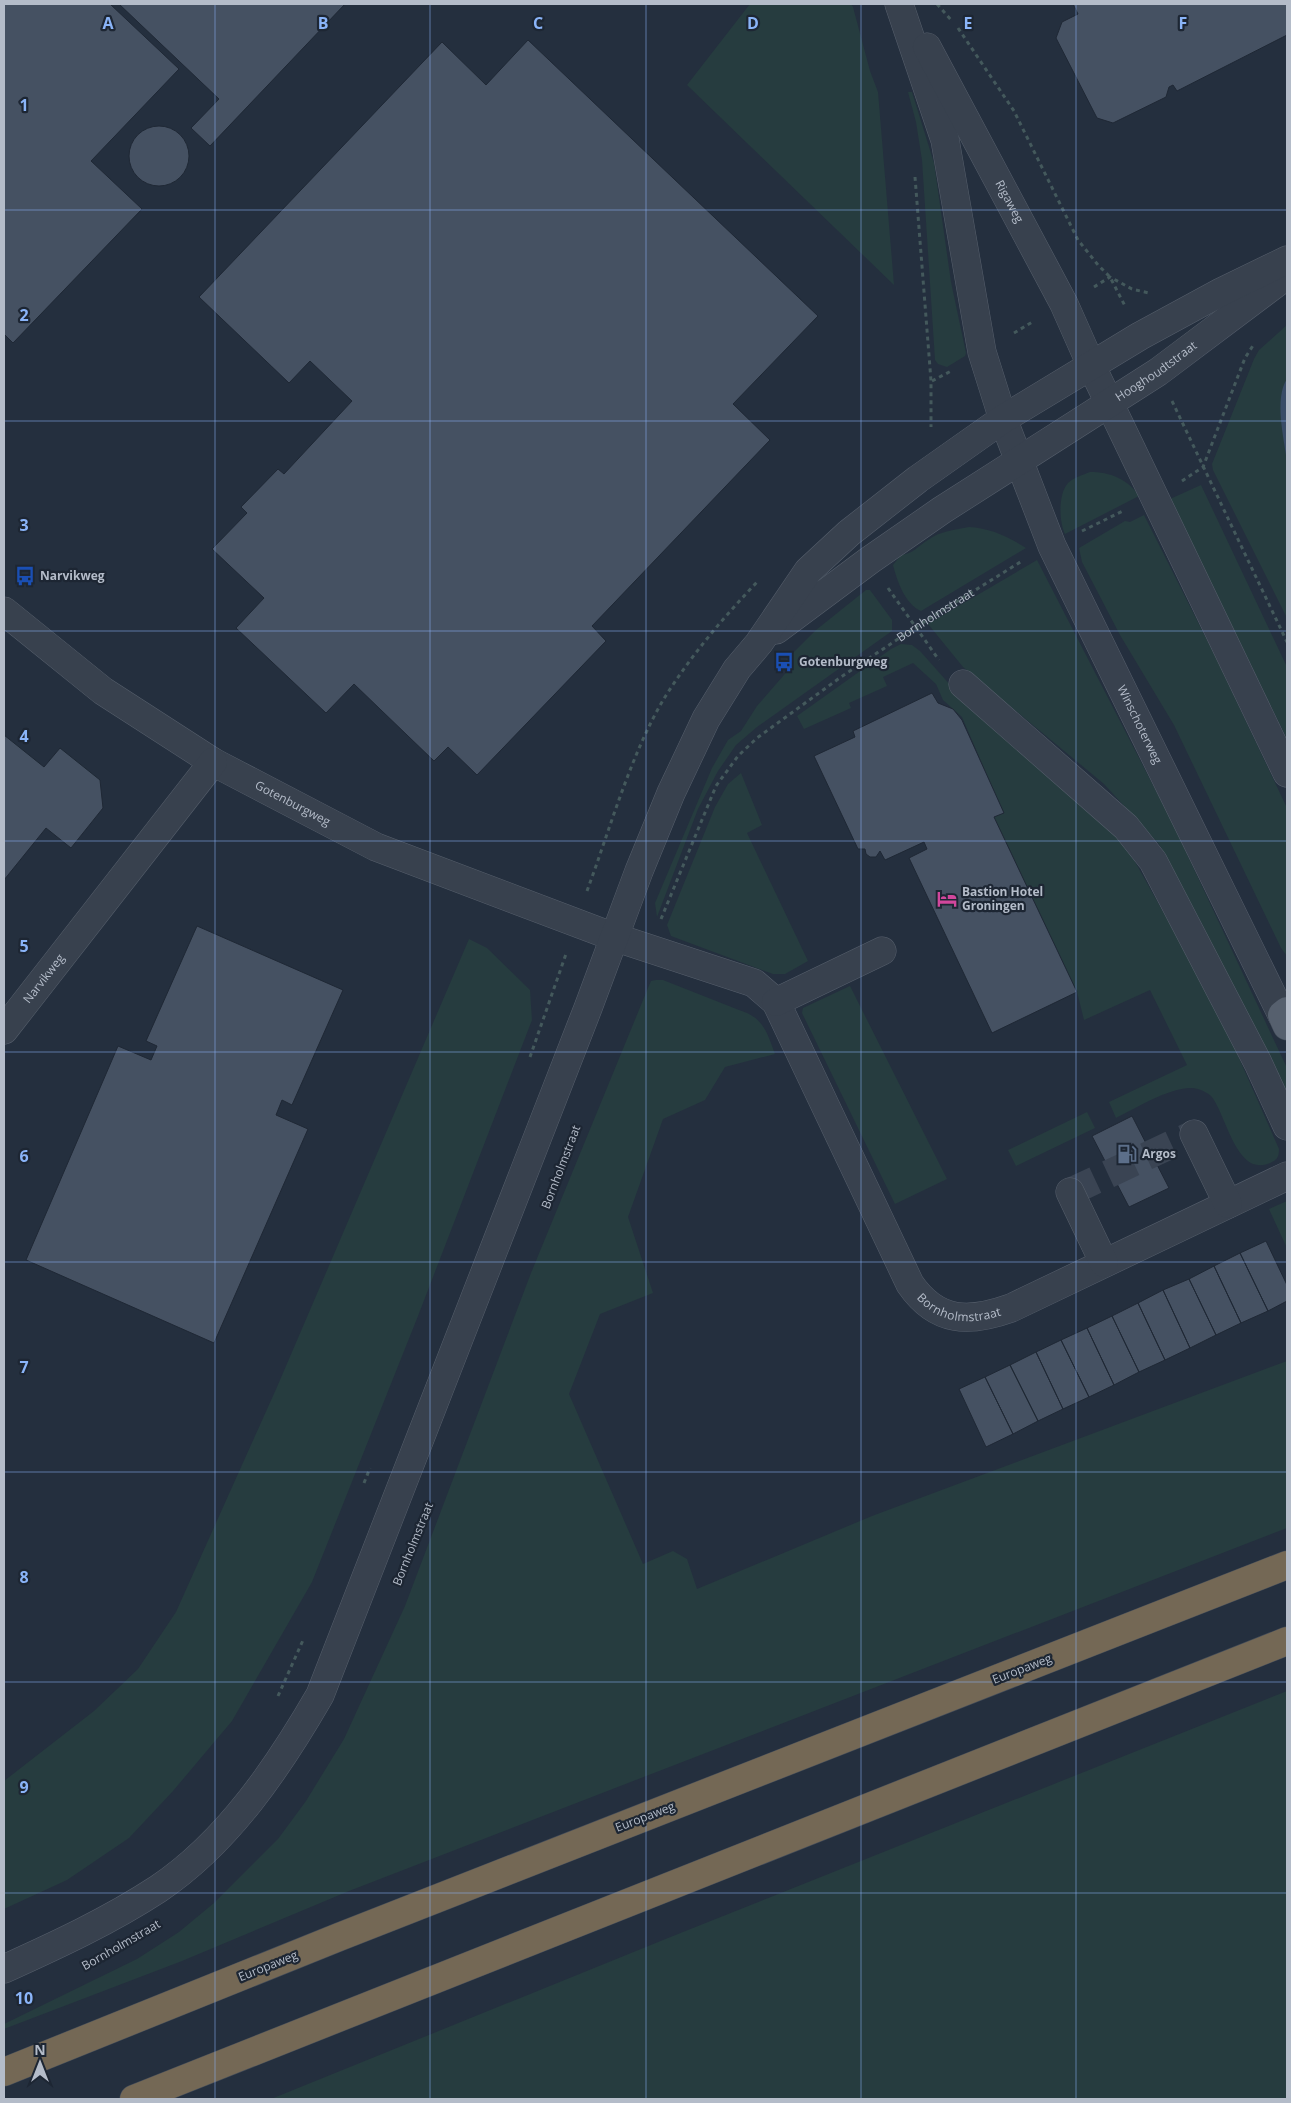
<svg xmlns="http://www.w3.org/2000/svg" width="1291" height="2103" font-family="'Open Sans',sans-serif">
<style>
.green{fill:#263c3f}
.water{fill:#394c67}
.building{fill:#455162;stroke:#1f2835}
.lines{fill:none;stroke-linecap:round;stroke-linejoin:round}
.minor-tunnel{stroke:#3a4453;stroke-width:28;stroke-dasharray:28 14;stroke-linecap:butt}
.minor-casing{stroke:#565f6c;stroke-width:29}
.major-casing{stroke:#414a57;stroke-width:29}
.highway-casing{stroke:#434c59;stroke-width:29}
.path{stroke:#44595c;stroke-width:3;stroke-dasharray:4 4;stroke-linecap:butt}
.minor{stroke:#38414e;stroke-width:28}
.major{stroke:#56606e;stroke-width:28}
.highway{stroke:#746855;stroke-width:28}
.grid{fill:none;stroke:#8ab4f8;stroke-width:1;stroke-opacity:0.55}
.labels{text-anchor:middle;stroke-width:4.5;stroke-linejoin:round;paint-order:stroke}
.street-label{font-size:12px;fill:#b4bcc9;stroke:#1d2633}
.poi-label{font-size:12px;font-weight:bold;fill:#b4bcc9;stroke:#1d2633;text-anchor:start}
.grid-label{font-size:16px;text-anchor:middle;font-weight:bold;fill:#8ab4f8;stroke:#1d2633;stroke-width:4.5;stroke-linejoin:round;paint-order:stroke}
</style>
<rect width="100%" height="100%" fill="#242f3e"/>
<path class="green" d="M750,4H851L853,7L870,71L878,92L894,285L687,85Z
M908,92H912L934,163L951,282L966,353L965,356L947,367L938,364L935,360L922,160L916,122Z
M1287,325V379L1284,440L1287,461V618L1213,470L1212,464L1254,359L1259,350Z
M1090,472C1110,472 1128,479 1139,496L1065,534C1059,522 1058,494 1068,483C1074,477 1083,475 1090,472Z
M1201,485L1287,667V739L1170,499Z
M1144,515L1216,658L1287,808V956L1281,948L1174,725L1120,635L1082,562L1079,548L1125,521L1130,522Z
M969,527C990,528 1009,537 1026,548L921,611C905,604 897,581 893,565L901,555C913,554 918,546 928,540C940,531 955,530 969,527Z
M1037,560L1172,822L1287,1068V1102L1202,924L1159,844L1104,784L963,667L928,624Z
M866,590H870L892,620V631L757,727L736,745L718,771L698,809L657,917L655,903L712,768L728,740L741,731L757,706L790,668L783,663L816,630Z
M901,644L912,645L920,651L952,687L1119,833L1181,944L1231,1040L1279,1149C1279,1157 1277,1160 1270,1163C1236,1178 1226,1113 1211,1096C1208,1093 1201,1090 1198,1089C1176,1083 1137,1108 1116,1118L1109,1102L1187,1065L1150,990L1084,1020L1077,992L994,817L1003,813L962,717L943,700L936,684L913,663L883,677L887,686L849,703L851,708L804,729L797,716L891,649Z
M741,773L762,825L747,833L808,961L785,974H773L671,936L667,925L715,807L728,784Z
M469,939L487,948L530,990L532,1020L418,1316L312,1582L232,1721L173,1791L129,1838L67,1880L4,1909V1781L94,1711L138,1669L176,1612L277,1387Z
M656,980H663L739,1010C763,1017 767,1032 775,1054L725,1067L705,1100L663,1119L628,1217L653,1293L600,1314L569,1394L643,1564L673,1551L687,1559L697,1589L872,1516L1287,1361V1528L349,1891L182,1961L4,2029V2024L137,1959L179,1932L214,1903L278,1839L306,1801L344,1739L405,1606L531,1273L648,988L651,981Z
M850,986L947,1179L895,1204L802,1013L803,1008Z
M1087,1112L1095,1128L1016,1166L1008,1150Z
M1287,1201V1248L1269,1209Z
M1287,1691V2099H271L673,1936Z"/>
<path class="water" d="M1287,379V461C1284,439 1274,398 1287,379Z"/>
<path class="building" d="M4,4H110L179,69L91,161L142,209L13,343L4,334Z
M119,4H345L210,146L191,128L219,99Z
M1073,4H1287V35L1177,91L1173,85L1169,87L1166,97L1113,123L1097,118L1056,38L1062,22L1078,14Z
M528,40L818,316L733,404L770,440L592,626L606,641L477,775L448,747L434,761L354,684L326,713L236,628L264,598L212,549L247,513L241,507L278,469L284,474L352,401L310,361L289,383L199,297L442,42L486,85Z
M129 156a30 30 0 1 1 60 0a30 30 0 1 1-60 0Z
M932,693L938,703L953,709L962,720L1004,813L994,817L1077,992L992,1033L909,858L927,849L924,842L885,860L880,851L876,857H870L866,854L865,849H858L814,756L855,737L853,731Z
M4,735L44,767L60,748L100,780L103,808L71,848L46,828L4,880Z
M197,926L343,990L292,1105L282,1100L276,1115L308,1129L214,1343L26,1260L118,1046L151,1060L157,1046L146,1041Z
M1132,1116L1169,1188L1129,1207L1092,1136Z
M1266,1241L1287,1285V1301L1268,1311L1240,1253Z
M1240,1253L1268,1311L1241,1323L1214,1266Z
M1214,1266L1241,1323L1216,1335L1189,1279Z
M1189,1279L1216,1335L1190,1348L1163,1290Z
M1163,1290L1190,1348L1165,1360L1138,1303Z
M1138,1303L1165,1360L1139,1372L1112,1316Z
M1112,1316L1139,1372L1114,1385L1087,1328Z
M1087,1328L1114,1385L1089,1397L1061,1340Z
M1061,1340L1089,1397L1063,1409L1036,1352Z
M1036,1352L1063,1409L1038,1421L1010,1365Z
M1010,1365L1038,1421L1013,1434L985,1377Z
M985,1377L1013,1434L986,1447L959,1389Z"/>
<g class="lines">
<path class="minor-tunnel" d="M1070,1192L1194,1134"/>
<defs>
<g id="minor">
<path id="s2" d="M899,4L945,140L982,352L1003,419L1052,546L1282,1015L1287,1014"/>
<path id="s3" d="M927,47L1064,304L1091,365L1287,773"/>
<path id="s4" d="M4,611L103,691L213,762L376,847L614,937L754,983L776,1002L910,1284C937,1323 969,1323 1011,1308L1287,1176"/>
<path id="s5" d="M776,630L870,560L942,510L1158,372L1287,275"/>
<path d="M963,684L1126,827L1153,861L1258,1063L1287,1126"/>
<path d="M776,1002L882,951"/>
<path id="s6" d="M4,1030L213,762"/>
<path d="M1194,1134L1228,1204"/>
<path d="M1070,1192L1104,1263"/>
<path d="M4,1969C57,1945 109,1921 158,1889C228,1842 279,1766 320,1695L588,1008L639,871L671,793L706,719L737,669L759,643L808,571L849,533L918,479L1003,419L1140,336L1221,292L1287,260"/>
</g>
<path id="major" d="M1287,1011L1282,1015L1287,1026"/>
<path id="highway" d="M4,2072L339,1937L1287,1565
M134,2099L1287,1641"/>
</defs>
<use href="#minor" class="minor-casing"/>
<use href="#major" class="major-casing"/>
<use href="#highway" class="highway-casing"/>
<g class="path">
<path d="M937,4L952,21"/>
<path d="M958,28L1014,111L1078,240L1098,265L1110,277L1125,306"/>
<path d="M915,177L931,381V427"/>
<path d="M1094,287L1110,277L1132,289L1149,293"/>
<path d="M1014,333L1034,321"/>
<path d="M932,381L953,370"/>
<path d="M1172,401L1287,642"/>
<path d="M1182,481L1203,467L1245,358L1254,344"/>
<path d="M1082,531L1123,511"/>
<path d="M888,588L939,660"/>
<path d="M587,891C610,829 631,753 665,697C692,654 724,617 758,581"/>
<path id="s1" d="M661,919L716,786L738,756L757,738L841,677L916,627L1022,561"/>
<path d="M530,1057L566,954"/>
<path d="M364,1483L370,1468"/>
<path d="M278,1696L304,1638"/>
</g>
<use href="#minor" class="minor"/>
<use href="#major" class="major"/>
<use href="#highway" class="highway"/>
</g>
<path class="grid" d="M215,4V2099M430,4V2099M646,4V2099M861,4V2099M1076,4V2099M4,210H1287M4,421H1287M4,631H1287M4,841H1287M4,1052H1287M4,1262H1287M4,1472H1287M4,1682H1287M4,1893H1287"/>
<defs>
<symbol id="bus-bare" viewBox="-9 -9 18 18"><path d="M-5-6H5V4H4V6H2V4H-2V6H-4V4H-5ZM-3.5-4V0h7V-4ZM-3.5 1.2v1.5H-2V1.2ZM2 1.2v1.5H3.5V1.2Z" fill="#1a4fb4" stroke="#1d2633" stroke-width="2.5" paint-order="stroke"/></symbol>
<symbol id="hotel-bare" viewBox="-9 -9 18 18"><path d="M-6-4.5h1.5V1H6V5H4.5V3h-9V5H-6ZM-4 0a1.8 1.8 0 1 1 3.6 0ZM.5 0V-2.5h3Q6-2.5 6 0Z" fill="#d1479c" stroke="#1d2633" stroke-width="2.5" paint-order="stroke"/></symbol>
<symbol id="fuel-bare" viewBox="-9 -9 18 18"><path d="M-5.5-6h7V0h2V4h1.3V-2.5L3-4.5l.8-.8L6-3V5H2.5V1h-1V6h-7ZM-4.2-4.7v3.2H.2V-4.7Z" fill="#5c6f8a" stroke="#1d2633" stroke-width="2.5" paint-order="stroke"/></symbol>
</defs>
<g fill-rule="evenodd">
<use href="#bus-bare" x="11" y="562" width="28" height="28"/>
<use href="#bus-bare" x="770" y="648" width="28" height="28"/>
<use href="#hotel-bare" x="933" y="885" width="28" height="28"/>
<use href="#fuel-bare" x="1113" y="1140" width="28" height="28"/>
</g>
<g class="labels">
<g class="street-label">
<text dy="4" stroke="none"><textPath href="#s3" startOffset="175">Rigaweg</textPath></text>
<text dy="4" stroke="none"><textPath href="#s5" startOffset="460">Hooghoudtstraat</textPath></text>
<text dy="4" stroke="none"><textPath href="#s1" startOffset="424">Bornholmstraat</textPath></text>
<text dy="4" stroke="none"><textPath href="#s2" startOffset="764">Winschoterweg</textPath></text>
<text dy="4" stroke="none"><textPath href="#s4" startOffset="348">Gotenburgweg</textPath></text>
<text dy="4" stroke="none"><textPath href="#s6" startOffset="65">Narvikweg</textPath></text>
<text transform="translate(561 1167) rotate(-69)" y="4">Bornholmstraat</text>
<text dy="4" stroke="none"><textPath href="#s4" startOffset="1244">Bornholmstraat</textPath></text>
<text transform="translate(413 1544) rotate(-68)" y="4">Bornholmstraat</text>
<text transform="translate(1022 1669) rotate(-21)" y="4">Europaweg</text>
<text transform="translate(645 1817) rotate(-21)" y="4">Europaweg</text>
<text transform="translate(121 1945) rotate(-30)" y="4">Bornholmstraat</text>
<text transform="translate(268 1966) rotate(-22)" y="4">Europaweg</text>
</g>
<g class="poi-label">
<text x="40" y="580">Narvikweg</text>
<text x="799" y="666">Gotenburgweg</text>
<text x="962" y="896">Bastion Hotel<tspan x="962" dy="14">Groningen</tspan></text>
<text x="1142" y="1158">Argos</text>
</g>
</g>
<g class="grid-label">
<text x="108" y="29">A</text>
<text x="323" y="29">B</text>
<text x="538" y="29">C</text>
<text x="753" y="29">D</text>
<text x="968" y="29">E</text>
<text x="1183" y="29">F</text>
<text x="24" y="111">1</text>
<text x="24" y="321">2</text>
<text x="24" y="531">3</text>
<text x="24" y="742">4</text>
<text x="24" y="952">5</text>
<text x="24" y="1162">6</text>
<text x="24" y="1373">7</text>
<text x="24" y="1583">8</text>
<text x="24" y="1793">9</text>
<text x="24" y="2004">10</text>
</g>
<rect width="1291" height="2103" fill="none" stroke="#b4bcc9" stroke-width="10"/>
<g transform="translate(40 2063)" stroke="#1d2633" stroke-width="4" paint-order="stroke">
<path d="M0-4L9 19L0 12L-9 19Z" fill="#b4bcc9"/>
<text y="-8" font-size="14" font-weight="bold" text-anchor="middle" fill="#b4bcc9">N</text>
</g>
</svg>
